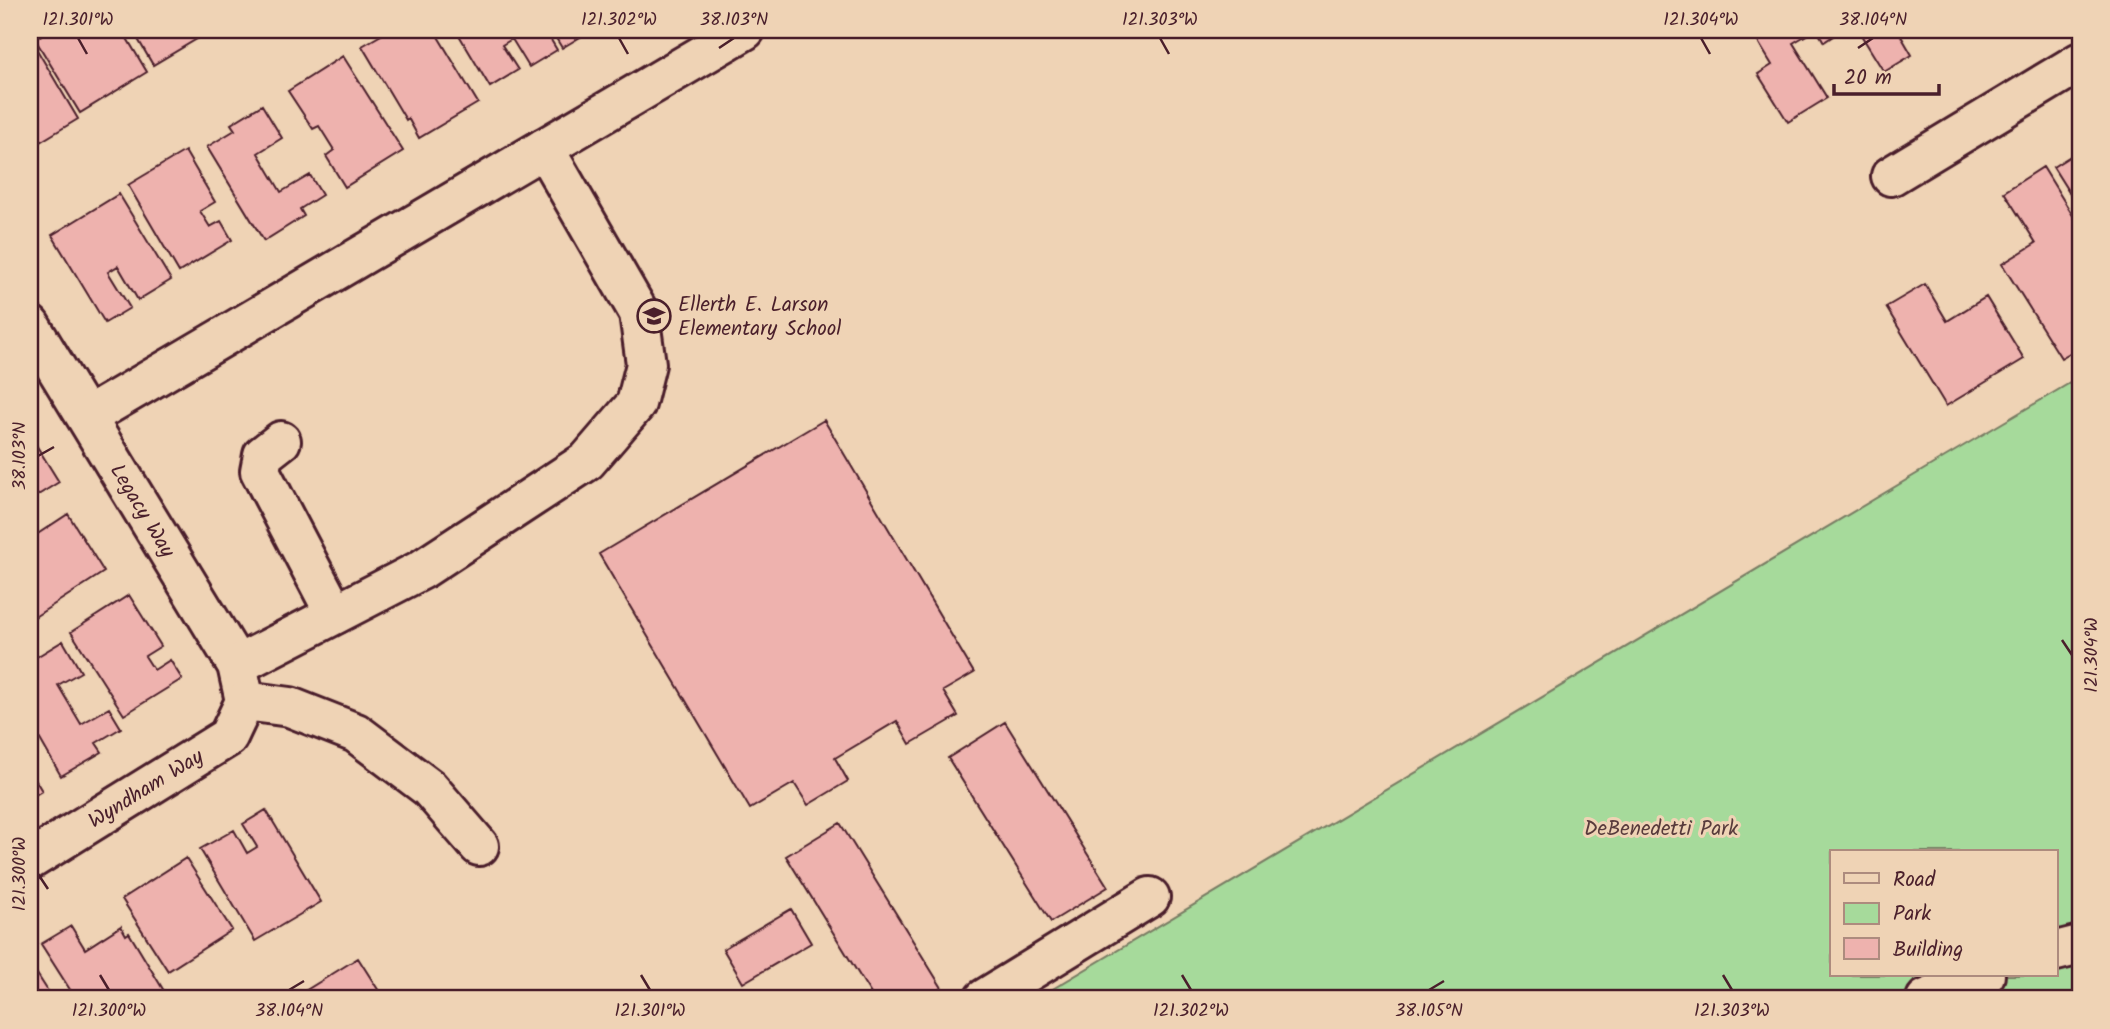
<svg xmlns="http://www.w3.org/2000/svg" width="2110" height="1029" font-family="Kalam,sans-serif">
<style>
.green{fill:#a6da9b;stroke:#787c63;stroke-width:2;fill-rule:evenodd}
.building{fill:#eeb2ae;stroke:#4a1f2b;stroke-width:2}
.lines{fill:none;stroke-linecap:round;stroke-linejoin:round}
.minor-casing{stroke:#4a1f2b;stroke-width:44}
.minor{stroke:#efd3b5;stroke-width:38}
.ticks{fill:none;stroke:#4a1f2b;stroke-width:2.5}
.labels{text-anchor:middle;stroke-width:6;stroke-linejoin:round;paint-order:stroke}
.poi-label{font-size:21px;fill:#4a1f2b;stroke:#efd3b5;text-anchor:start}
.street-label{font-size:21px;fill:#4a1f2b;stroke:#efd3b5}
.park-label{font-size:21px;fill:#583b3c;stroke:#efd3b5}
.neatline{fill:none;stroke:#4a1f2b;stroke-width:2.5}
.ticks-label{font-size:18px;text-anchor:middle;fill:#4a1f2b}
</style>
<rect width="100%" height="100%" fill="#efd3b5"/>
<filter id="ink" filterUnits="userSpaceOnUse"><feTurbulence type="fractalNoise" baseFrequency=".0143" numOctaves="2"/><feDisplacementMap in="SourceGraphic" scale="14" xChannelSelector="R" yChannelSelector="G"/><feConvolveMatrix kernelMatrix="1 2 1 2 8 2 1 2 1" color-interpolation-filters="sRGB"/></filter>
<g filter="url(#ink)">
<path class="green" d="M2080,377V999H1036L1970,442ZM1832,852H2056V975H1832Z"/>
<path class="building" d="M50,30H122L147,72L80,113L35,39Z
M142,30H212L153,65L135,34Z
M390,30H434L478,103L419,138L408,118L406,120L362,46Z
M456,30H545L557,50L529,67L512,39L502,45L518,70L490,87Z
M551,30H592L562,48Z
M1756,30H1815L1793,43L1827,98L1788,122L1758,74L1772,65L1752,32Z
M1817,30H1842L1824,42Z
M1858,30H1911L1901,36L1912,55L1884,72Z
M30,38L78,119L30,148Z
M343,56L403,151L345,187L326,156L334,150L319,126L313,129L288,91Z
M262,105L282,138L258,153L281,192L310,175L322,195L300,209L304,216L264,241L207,147L235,130L231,124Z
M2080,150V210L2053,167Z
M185,151L215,202L200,211L210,227L221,221L232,240L179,272L128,185Z
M2043,167L2080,227V313L2074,317L2080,328V347L2061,358L2002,264L2036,243L2004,192Z
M119,194L171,280L138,300L118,266L108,272L130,308L105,323L52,235Z
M1925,284L1947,321L1986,297L2024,359L1946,406L1886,307Z
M824,420L974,673L943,691L958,716L910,744L897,721L835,758L848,781L808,805L794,783L750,809L599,554Z
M33,440L59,482L30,500V442Z
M68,514L104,572L30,620V539Z
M129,595L161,646L145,656L154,670L170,660L182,679L124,715L71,632Z
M63,641L81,672L58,685L81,724L109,708L121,728L96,743L102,752L61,776L30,722V661Z
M1005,722L1108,887L1051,922L948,758Z
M30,771L42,791L30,798Z
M266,810L321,902L255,941L200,849L234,830L247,853L257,847L243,824Z
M840,823L942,988L925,999H874L786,856Z
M186,858L232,930L168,971L122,899Z
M791,909L811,943L743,983L723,949Z
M71,926L85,949L121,926L126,935L129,933L164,991L152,999H133L130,994L122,999H76L41,944Z
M358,958L384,999H292Z
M30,963L53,999H30Z"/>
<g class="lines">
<defs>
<g id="minor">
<path d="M1891,176L2080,62"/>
<path id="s1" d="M30,325L237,665L245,701"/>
<path d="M87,417L745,30"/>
<path d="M281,441L263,455L260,471L335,614"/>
<path d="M237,665L421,570L587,461L636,404L646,364L639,313L544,148"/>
<path d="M245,701L290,707L356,733L429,788L479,846"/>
<path id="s2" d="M30,860L228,737L245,701"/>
<path d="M2056,951L2080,945"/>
<path d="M984,999L1150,897"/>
<path d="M1926,999L1985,975"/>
</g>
</defs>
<use href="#minor" class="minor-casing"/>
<use href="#minor" class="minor"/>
</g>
</g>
<path class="ticks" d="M78,38L87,54M619,38L628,54M1160,38L1169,54M1701,38L1710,54M719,48L734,38M1858,48L1873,38M38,456L54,447M2062,640L2072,655M38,874L48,889M100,975L109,990M641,975L650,990M1182,975L1191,990M1723,975L1732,990M289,990L304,981M1429,990L1444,981"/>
<defs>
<symbol id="school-ring" viewBox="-11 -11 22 22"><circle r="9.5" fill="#efd3b5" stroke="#4a1f2b" stroke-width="1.5"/><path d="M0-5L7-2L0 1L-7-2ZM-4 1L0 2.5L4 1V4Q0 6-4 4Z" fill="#4a1f2b"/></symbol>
</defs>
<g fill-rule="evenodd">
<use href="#school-ring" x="635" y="297" width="38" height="38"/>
</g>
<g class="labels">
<g class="poi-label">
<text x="678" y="311">Ellerth E. Larson<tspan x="678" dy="24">Elementary School</tspan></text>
</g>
<g class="street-label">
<text dy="7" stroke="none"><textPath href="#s1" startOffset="217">Legacy Way</textPath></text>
<text dy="7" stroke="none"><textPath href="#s2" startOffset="136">Wyndham Way</textPath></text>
</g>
<g class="park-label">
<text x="1661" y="835">DeBenedetti Park</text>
</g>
</g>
<rect width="2110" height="1029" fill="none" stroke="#efd3b5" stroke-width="77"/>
<rect x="1830" y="850" width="228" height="126" fill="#efd3b5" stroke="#ad8b7e" stroke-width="2"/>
<rect x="1844" y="873" width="35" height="10" fill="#efd3b5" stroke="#ad8b7e" stroke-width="2"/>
<text x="1893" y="886" font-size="21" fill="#4a1f2b">Road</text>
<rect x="1844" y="903" width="35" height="21" fill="#a6da9b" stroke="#ad8b7e" stroke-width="2"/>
<text x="1893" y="920" font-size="21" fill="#4a1f2b">Park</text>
<rect x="1844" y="938" width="35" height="21" fill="#eeb2ae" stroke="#ad8b7e" stroke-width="2"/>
<text x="1893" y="956" font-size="21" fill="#4a1f2b">Building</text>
<path d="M1834 84v10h105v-10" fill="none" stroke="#4a1f2b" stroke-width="3.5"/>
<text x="1844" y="84" font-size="21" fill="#4a1f2b" stroke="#efd3b5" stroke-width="5" paint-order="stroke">20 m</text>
<rect x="38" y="38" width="2034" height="952" class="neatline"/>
<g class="ticks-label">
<text x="78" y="25">121.301°W</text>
<text x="619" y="25">121.302°W</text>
<text x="734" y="25">38.103°N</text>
<text x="1160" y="25">121.303°W</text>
<text x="1701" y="25">121.304°W</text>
<text x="1873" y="25">38.104°N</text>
<text transform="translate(19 456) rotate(-90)" y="6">38.103°N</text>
<text transform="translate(2091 655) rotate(-90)" y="6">121.304°W</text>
<text transform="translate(19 874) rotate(-90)" y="6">121.300°W</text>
<text x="109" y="1016">121.300°W</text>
<text x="289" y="1016">38.104°N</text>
<text x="650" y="1016">121.301°W</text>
<text x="1191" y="1016">121.302°W</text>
<text x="1429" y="1016">38.105°N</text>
<text x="1732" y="1016">121.303°W</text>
</g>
</svg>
